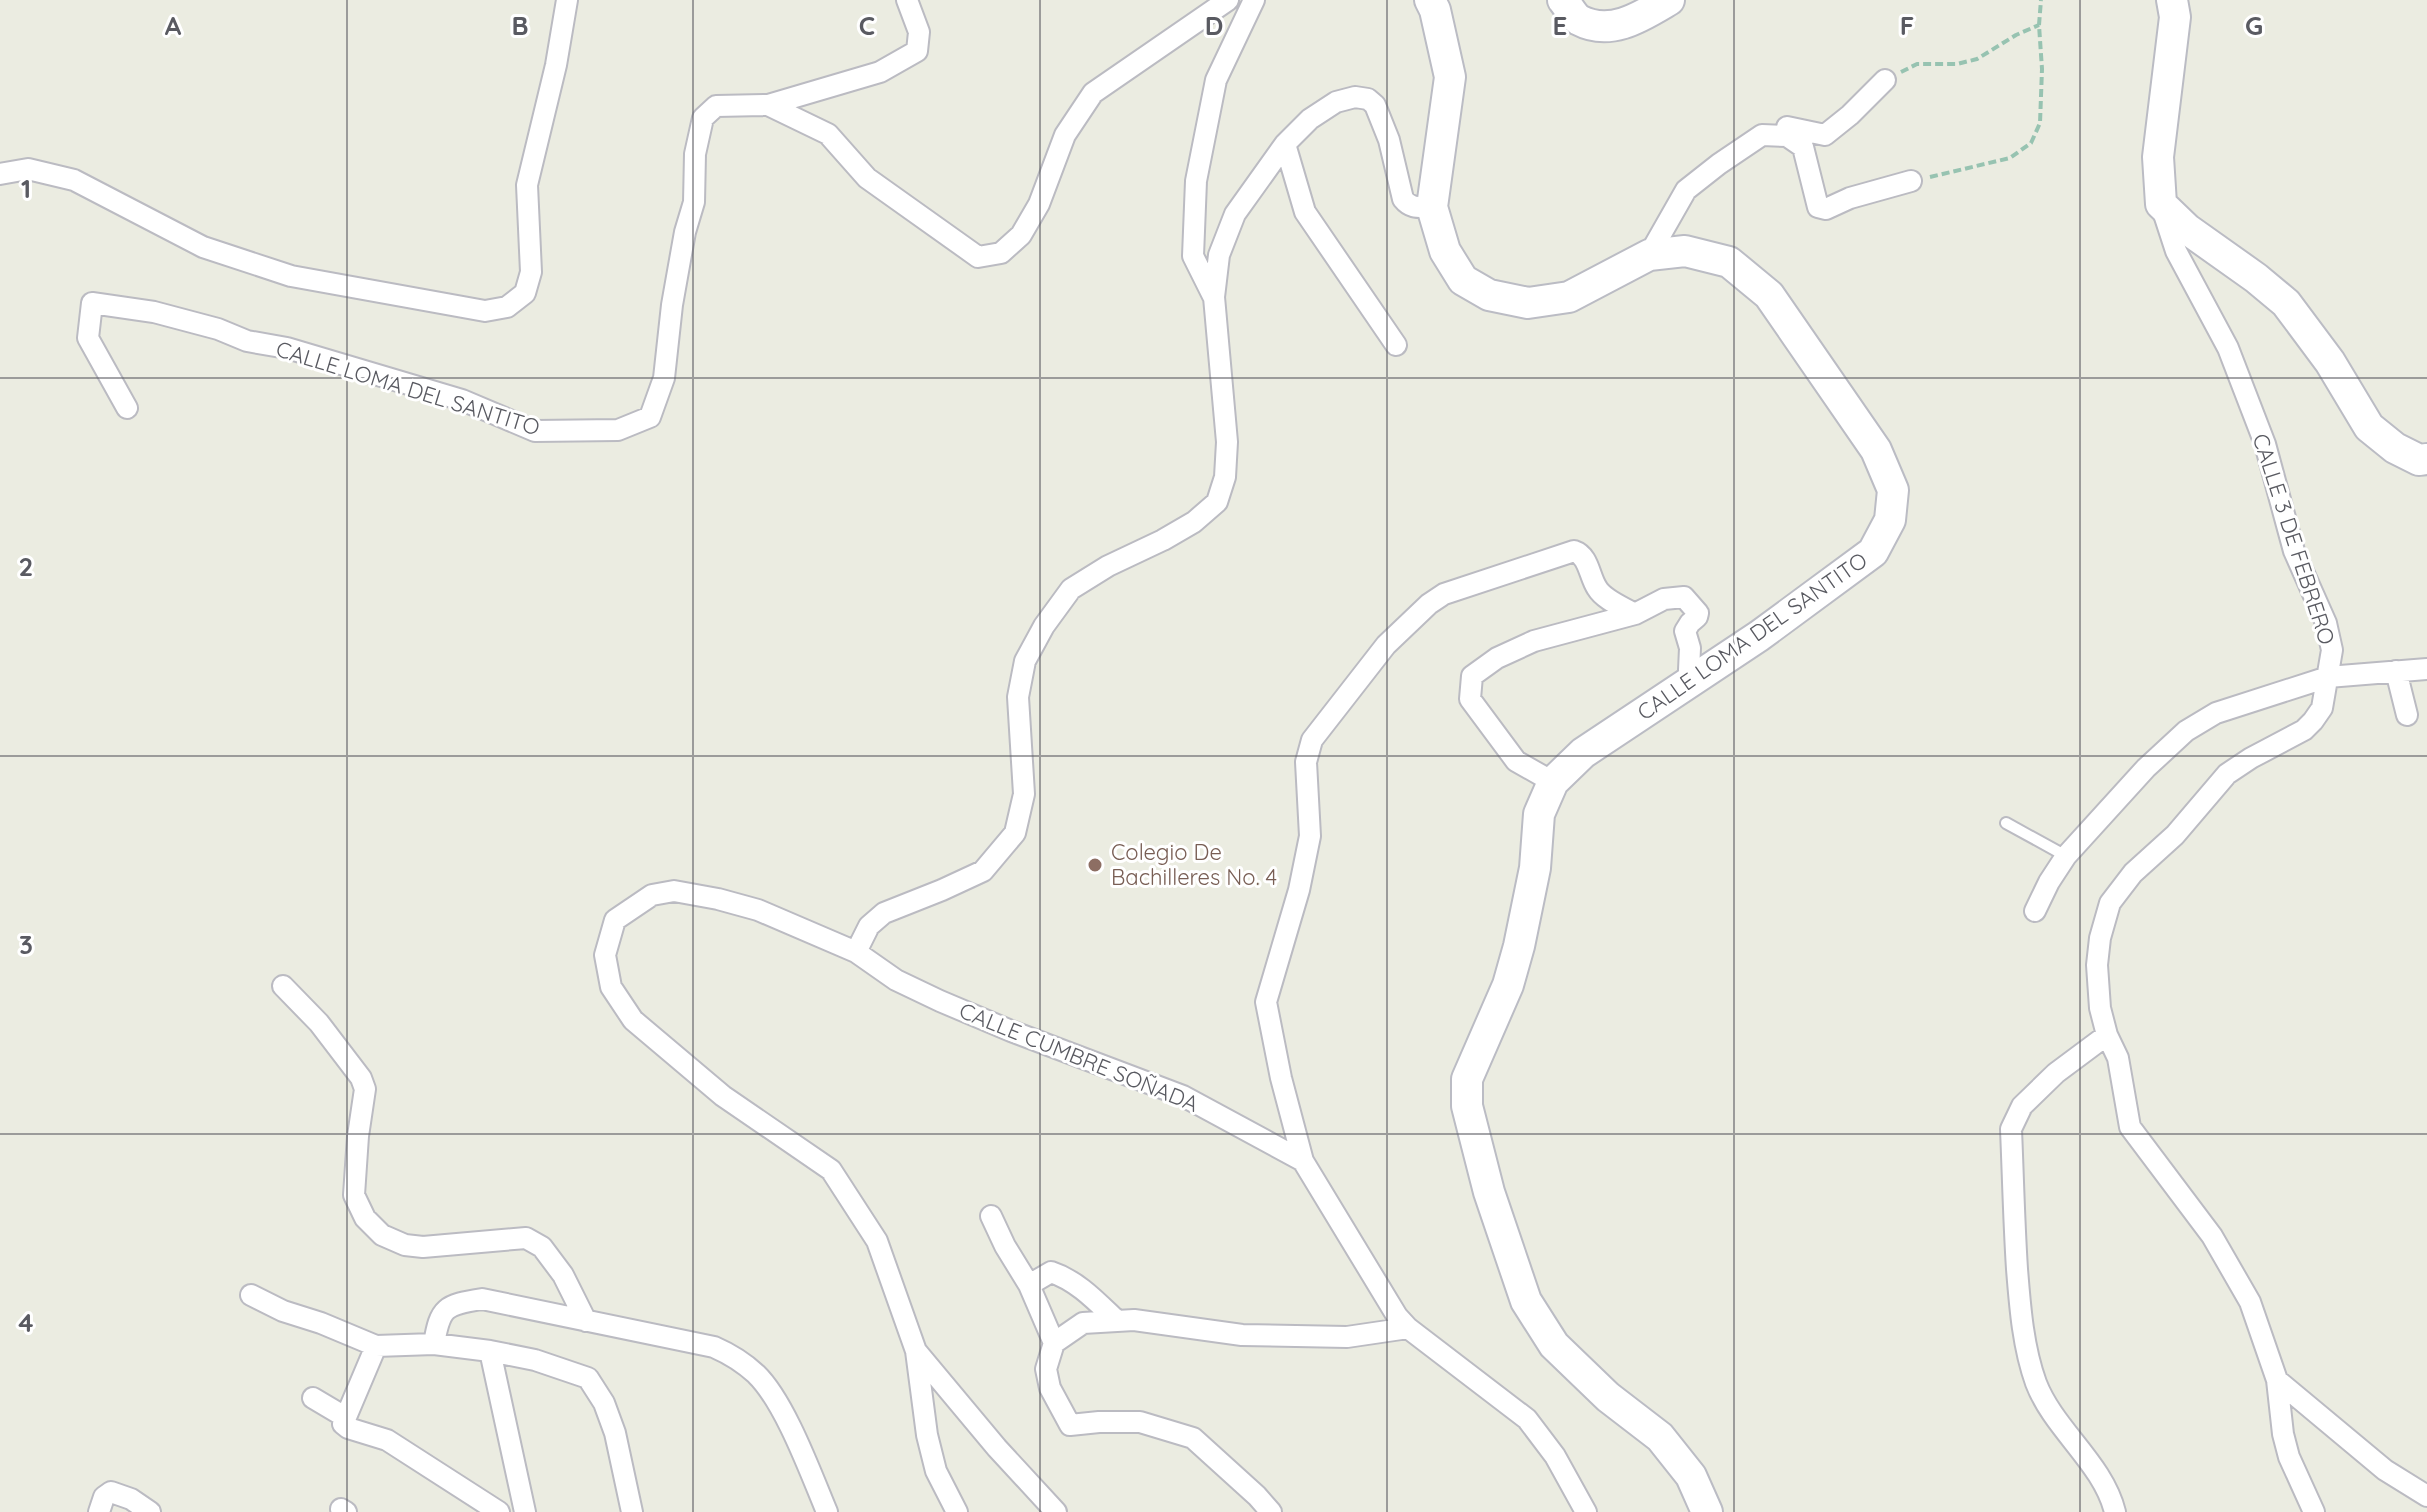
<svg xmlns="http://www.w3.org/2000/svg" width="2427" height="1512" font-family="Quicksand,sans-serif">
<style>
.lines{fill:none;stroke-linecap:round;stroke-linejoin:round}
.lane-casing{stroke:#bbbbc2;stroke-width:14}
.street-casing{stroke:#bbbbc2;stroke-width:24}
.secondary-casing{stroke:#bbbcc4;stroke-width:34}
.path{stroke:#97c3b1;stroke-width:4;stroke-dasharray:8 4;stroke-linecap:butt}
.lane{stroke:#fff;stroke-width:10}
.street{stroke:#fff;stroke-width:20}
.secondary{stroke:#fff;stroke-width:30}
.grid{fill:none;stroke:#595a61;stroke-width:2;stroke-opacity:0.55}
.education-dot{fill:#8d6e63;stroke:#fff;stroke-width:3}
.labels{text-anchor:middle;stroke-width:6;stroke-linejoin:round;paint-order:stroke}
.street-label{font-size:22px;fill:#595a61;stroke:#fff}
.education-label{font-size:22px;fill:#785e54;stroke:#fff;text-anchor:start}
.grid-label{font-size:26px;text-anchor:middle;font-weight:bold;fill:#595a61;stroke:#fff;stroke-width:6;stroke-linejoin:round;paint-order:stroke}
</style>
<rect width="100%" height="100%" fill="#ebece1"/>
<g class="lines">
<defs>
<path id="lane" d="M2006,823L2066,856"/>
<path id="street" d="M768,105L880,72L917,51L919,32L907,0
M1787,135V127L1825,135L1850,115L1885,80
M1285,144L1305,212L1396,345
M0,174L28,169L74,180L203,247L291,276L485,311L507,307L525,293L531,272L527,185L556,65L567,0
M2162,208L2176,251L2228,348L2265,444L2294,551L2326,623L2332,650L2322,708L2313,721L2304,730L2251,758L2227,774L2175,835L2133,873L2110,903L2100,938L2097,965L2100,1008L2107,1035L2118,1058L2130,1127L2212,1236L2250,1302L2277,1380L2385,1470L2427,1496
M1649,255L1686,190L1719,164L1762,135L1787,136L1803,147L1818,207L1826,209L1850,198L1911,181
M1213,296L1193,256L1196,181L1216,80L1254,0
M127,408L88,338L92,303L154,312L218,329L247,341L287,348L462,400L535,431L618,430L650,417L664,378L672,305L685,232L694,202L695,154L703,118L716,106L768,105L828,134L867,178L978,257L1001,253L1021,235L1039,204L1065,135L1093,93L1228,0
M2396,671L2407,715
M1553,782L1516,761L1470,699L1472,676L1497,658L1534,641L1635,614L1664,599L1684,597L1698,613L1697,617L1690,623L1685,631L1690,648L1689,670L1693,678
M2035,911L2049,882L2066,856L2146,768L2186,731L2216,713L2328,677L2427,669
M856,952L869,926L884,913L942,890L983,871L1015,833L1024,794L1018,697L1025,661L1044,626L1071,589L1108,566L1163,540L1194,522L1217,502L1225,477L1227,442L1214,297L1219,255L1235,214L1285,144L1310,119L1336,102L1355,97L1368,99L1375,105L1389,140L1403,199C1411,209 1419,207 1432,207
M283,986L319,1023L361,1078L365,1089L358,1136L354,1195L365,1218L382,1235L405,1245L423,1247L526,1238L542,1247L563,1275L586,1321
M2107,1035L2056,1073L2022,1106L2011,1129C2013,1176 2014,1223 2017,1269C2020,1307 2023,1347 2036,1383C2054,1430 2103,1463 2115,1512
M991,1216L1005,1246L1029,1285L1054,1343
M1029,1285L1051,1272C1078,1281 1097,1302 1117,1321
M251,1295L283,1311L321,1323L376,1346L434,1344L490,1351L535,1360L588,1378L604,1403L615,1433L632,1512
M434,1344C440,1307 445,1305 482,1299L714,1347C730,1354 743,1362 756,1374C785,1402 811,1474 827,1512
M376,1346L343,1424L348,1428L387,1440L499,1512
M490,1351L525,1512
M916,1351L997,1448L1056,1512
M2277,1380L2283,1434L2289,1457L2314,1512
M313,1398L345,1417
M341,1509L346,1512
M99,1512L104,1497L111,1492L131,1499L150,1512
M957,1512L936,1471L927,1435L916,1351L877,1241L831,1170L723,1096L633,1020L611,987L605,955L615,920L652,895L674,891L718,899L758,910L856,952L896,980L940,1001L1011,1031L1183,1096L1303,1161
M1271,1512L1257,1496L1193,1438L1140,1422H1099L1070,1425L1050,1388L1046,1369L1054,1343L1083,1323L1134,1320L1242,1335L1347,1337L1408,1328
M1586,1512L1555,1456L1527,1419L1408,1328L1397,1316L1303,1161L1281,1078L1266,1002L1299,890L1310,836L1306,762L1312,740L1386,645L1429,604L1444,594L1574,551C1589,556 1589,576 1597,588C1604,600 1623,607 1635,614"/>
<path id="secondary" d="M1430,0L1435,10L1450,77L1432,207L1445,251L1463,280L1489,295L1528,303L1569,297L1649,255L1685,251L1729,262L1769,295L1876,450L1893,490L1890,520L1873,552L1759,636L1583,753L1553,782L1539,814L1535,868L1519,946L1508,985L1467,1079V1106L1489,1192L1526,1301L1554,1345L1608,1397L1660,1437L1691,1476L1707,1512
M1563,0C1568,6 1573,16 1579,20C1611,37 1642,16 1669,0
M2172,0L2175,17L2158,157L2161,204L2187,229L2256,278L2286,303L2330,362L2369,427L2395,448L2419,460L2427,459"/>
</defs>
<use href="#lane" class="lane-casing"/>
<use href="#street" class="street-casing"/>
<use href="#secondary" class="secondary-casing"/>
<path class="path" d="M1901,72L1917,64H1957L1977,59L2016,35L2039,25
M1930,177L2010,158L2031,143L2040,123L2042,69L2039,25L2041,0"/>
<use href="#lane" class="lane"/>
<use href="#street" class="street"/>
<use href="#secondary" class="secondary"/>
</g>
<path class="grid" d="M347,0V1512M693,0V1512M1040,0V1512M1387,0V1512M1734,0V1512M2080,0V1512M0,378H2427M0,756H2427M0,1134H2427"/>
<circle class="education-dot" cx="1095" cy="865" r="8"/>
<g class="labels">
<g class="street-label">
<text transform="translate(408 388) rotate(17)" y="8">CALLE LOMA DEL SANTITO</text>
<text transform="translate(2294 539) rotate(72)" y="8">CALLE 3 DE FEBRERO</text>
<text transform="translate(1752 636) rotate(-35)" y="8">CALLE LOMA DEL SANTITO</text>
<text transform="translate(1079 1057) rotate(22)" y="8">CALLE CUMBRE SOÑADA</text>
</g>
<g class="education-label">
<text x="1111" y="860">Colegio De<tspan x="1111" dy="25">Bachilleres No. 4</tspan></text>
</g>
</g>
<g class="grid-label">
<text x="173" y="35">A</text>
<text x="520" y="35">B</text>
<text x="867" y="35">C</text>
<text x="1214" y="35">D</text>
<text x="1560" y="35">E</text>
<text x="1907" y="35">F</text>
<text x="2254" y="35">G</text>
<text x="26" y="198">1</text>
<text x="26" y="576">2</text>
<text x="26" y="954">3</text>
<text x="26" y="1332">4</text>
</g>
</svg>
